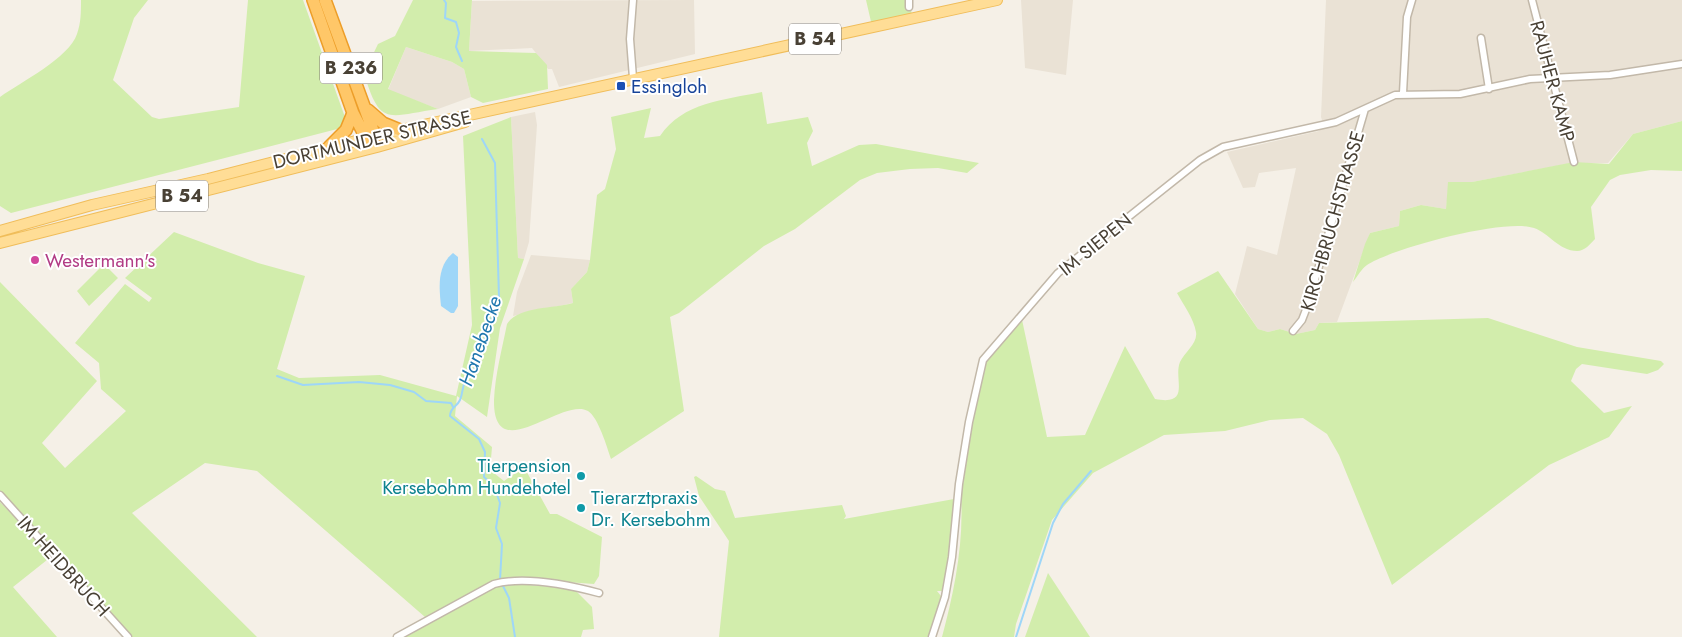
<svg xmlns="http://www.w3.org/2000/svg" width="1682" height="637" font-family="Jost,sans-serif">
<style>
.residential{fill:#eae2d5}
.green{fill:#d2edac}
.water{fill:#9ed6f8}
.lines{fill:none;stroke-linecap:round;stroke-linejoin:round}
.stream{stroke:#9ed6f8;stroke-width:2}
.street-casing{stroke:#c2b8a9;stroke-width:9}
.primary-casing{stroke:#f0bd5a;stroke-width:12}
.highway-casing{stroke:#ed9e29;stroke-width:14}
.street{stroke:#fff;stroke-width:6}
.primary{stroke:#ffdd96;stroke-width:10}
.highway{stroke:#ffc768;stroke-width:11}
.transit-dot{fill:#1a4fb4;stroke:#fff;stroke-width:2}
.hotel-dot{fill:#d1479c;stroke:#fff;stroke-width:2}
.culture-dot{fill:#0f9aa8;stroke:#fff;stroke-width:2}
.labels{text-anchor:middle;stroke-width:4;stroke-linejoin:round;paint-order:stroke}
.shield{fill:#fff;stroke:#807a72;stroke-width:1}
.shield-label{font-size:18px;font-weight:bold;fill:#494135}
.street-label{font-size:19px;fill:#494135;stroke:#fff}
.transit-label{font-size:19px;fill:#164399;stroke:#fff;text-anchor:start}
.hotel-label{font-size:19px;fill:#b23c85;stroke:#fff;text-anchor:start}
.culture-label{font-size:19px;fill:#0d838f;stroke:#fff;text-anchor:end}
.water-label{font-size:20px;font-style:italic;fill:#2078af;stroke:#fff}
</style>
<rect width="100%" height="100%" fill="#f5f0e7"/>
<path class="residential" d="M694,0L695,54L559,87L552,69H548L532,48L469,51L472,1Z
M1021,0H1073L1066,75L1025,68Z
M1326,0H1682V121L1633,134L1608,163H1572L1472,182H1449L1446,209L1421,205L1400,211L1399,226L1370,233L1337,322L1319,323L1315,330L1296,334L1280,329L1268,332L1258,329L1235,294L1247,246L1277,255L1296,168L1259,173L1255,187L1243,188L1227,152L1319,131L1323,123L1321,117Z
M406,47L452,62L464,69L471,97L438,109L388,90Z
M535,112L537,125L529,242L524,259L518,258L511,117Z
M531,255L590,260L587,272L571,289L573,303L513,316L517,292Z"/>
<path class="green" d="M81,0H148L134,18L113,80L152,117L159,119L239,107L248,0H303L346,120L341,128L11,213L0,206V97C21,82 69,58 77,34C81,23 81,12 81,0Z
M413,0H472L469,51L536,53L547,65L548,89L483,103L471,97L464,69L452,62L406,47L388,89L438,109C388,116 380,128 364,73L378,44L395,36Z
M866,0H910L912,17L872,26Z
M762,92L767,124L808,117L813,131L807,143L812,166L859,145L876,144L979,163L967,173L938,168L910,169L877,173L860,180L795,229L764,246L679,313L670,317L684,411L611,459C607,447 598,417 588,411C562,396 493,469 494,400C495,375 502,349 507,324C518,306 553,309 573,303L571,289L587,272L590,260L597,195L605,189L616,149L611,117L651,108L644,138L660,136C683,102 724,100 762,92Z
M511,117L518,258L524,259L500,328L487,417L457,396L455,416L492,447L490,470L504,481L524,467L550,514H557L602,537L599,576L594,584L512,578L495,581L425,617L257,471L205,463L132,513L257,637H129L0,492V282L97,381L42,443L65,468L126,411L101,389L99,363L75,343L125,284L149,302L152,298L125,278L174,232L258,263L305,276L277,369L299,378L380,375L456,396L472,325L463,136Z
M1682,121V171L1651,170L1620,175L1610,180L1591,207L1595,239C1590,244 1585,251 1577,251C1559,251 1549,233 1534,228C1505,218 1393,248 1367,265C1362,268 1357,277 1353,282L1365,244L1370,233L1399,226L1400,211L1421,205L1446,209L1448,182H1472L1574,162L1609,164L1633,134Z
M104,264L118,278L89,306L77,291Z
M1218,271L1258,329L1268,332L1280,329L1296,334L1315,330L1319,323L1488,318L1577,347L1661,361L1664,364L1658,370L1647,374L1582,364L1576,369L1571,381L1604,413L1632,406L1609,437L1549,465L1392,585L1339,455L1327,434L1303,418L1270,420L1225,431L1164,435L1093,473L1052,520L1016,624L1014,637H942C954,593 964,543 961,497L981,370L986,358L1021,315L1047,437L1085,435L1125,346L1155,399C1192,406 1173,379 1180,362C1185,352 1198,343 1196,332C1194,319 1183,304 1177,293Z
M696,476L715,489L725,491L735,518L842,505L846,516L844,519L954,499L950,561L944,591H937L941,596L928,637H719L729,541L699,496L694,477Z
M0,502L52,556L13,587L57,637H0Z
M1048,573L1090,637H1025Z
M518,584L574,589L592,607L594,629L583,630L581,637H405L498,586Z"/>
<path class="water" d="M453,253L458,257V306L454,313H451L441,306C439,287 437,266 453,253Z"/>
<g class="lines">
<path class="stream" d="M444,0L446,3L445,18L456,22L459,33L456,47L462,61
M482,139L495,163L499,297L472,376C461,380 464,391 460,400C457,407 450,407 450,416L479,439L485,452L484,477L494,486L500,503L496,528L502,544L500,580
M277,376L303,385L359,382L390,385L414,392L426,401L451,403L453,407
M502,584L509,598L515,637
M1016,637L1053,523L1063,504L1091,471"/>
<defs>
<path id="street" d="M633,0L630,39L633,78
M909,0V7
M1532,0L1574,162
M1481,38L1489,89
M1403,93L1407,17L1412,0
M1293,331L1302,320L1307,307L1365,109
M0,495L128,637
M397,637L494,584C524,576 569,585 599,593
M932,637L945,597L952,557L959,484L969,422L983,360L1058,273L1200,160L1223,147L1336,122L1395,95L1460,94L1530,79L1610,75L1682,64"/>
<path id="primary" d="M0,231L92,205L208,179L387,133L997,0
M0,243L377,147L465,122"/>
<path id="highway" d="M313,0L353,113L366,138
M325,0L375,136
M368,110L383,123L400,130
M329,147L346,130L353,113"/>
</defs>
<use href="#street" class="street-casing"/>
<use href="#primary" class="primary-casing"/>
<use href="#highway" class="highway-casing"/>
<use href="#street" class="street"/>
<use href="#primary" class="primary"/>
<use href="#highway" class="highway"/>
</g>
<rect class="transit-dot" x="616" y="81" width="10" height="10" rx="2.5"/>
<circle class="hotel-dot" cx="35" cy="260" r="5"/>
<g class="culture-dot">
<circle cx="581" cy="476" r="5"/>
<circle cx="581" cy="508" r="5"/>
</g>
<g class="labels">
<g class="shield">
<rect x="789" y="23.5" width="52" height="31" rx="4"/>
<rect x="320" y="52.5" width="62" height="31" rx="4"/>
<rect x="156" y="180.5" width="52" height="31" rx="4"/>
</g>
<g class="shield-label">
<text x="815" y="45">B 54</text>
<text x="351" y="74">B 236</text>
<text x="182" y="202">B 54</text>
</g>
<g class="street-label">
<text transform="translate(1553 81) rotate(75)" y="7">RAUHER KAMP</text>
<text transform="translate(372 139) rotate(-13)" y="7">DORTMUNDER STRASSE</text>
<text transform="translate(1332 221) rotate(-74)" y="7">KIRCHBRUCHSTRASSE</text>
<text transform="translate(1095 244) rotate(-39)" y="7">IM SIEPEN</text>
<text transform="translate(64 566) rotate(48)" y="7">IM HEIDBRUCH</text>
</g>
<g class="transit-label">
<text x="631" y="93">Essingloh</text>
</g>
<g class="hotel-label">
<text x="45" y="267">Westermann's</text>
</g>
<g class="culture-label">
<text x="571" y="472">Tierpension<tspan x="571" dy="22">Kersebohm Hundehotel</tspan></text>
<text x="591" y="504" text-anchor="start">Tierarztpraxis<tspan x="591" dy="22">Dr. Kersebohm</tspan></text>
</g>
<g class="water-label">
<text transform="translate(480 341) rotate(-71)" y="7">Hanebecke</text>
</g>
</g>
</svg>
